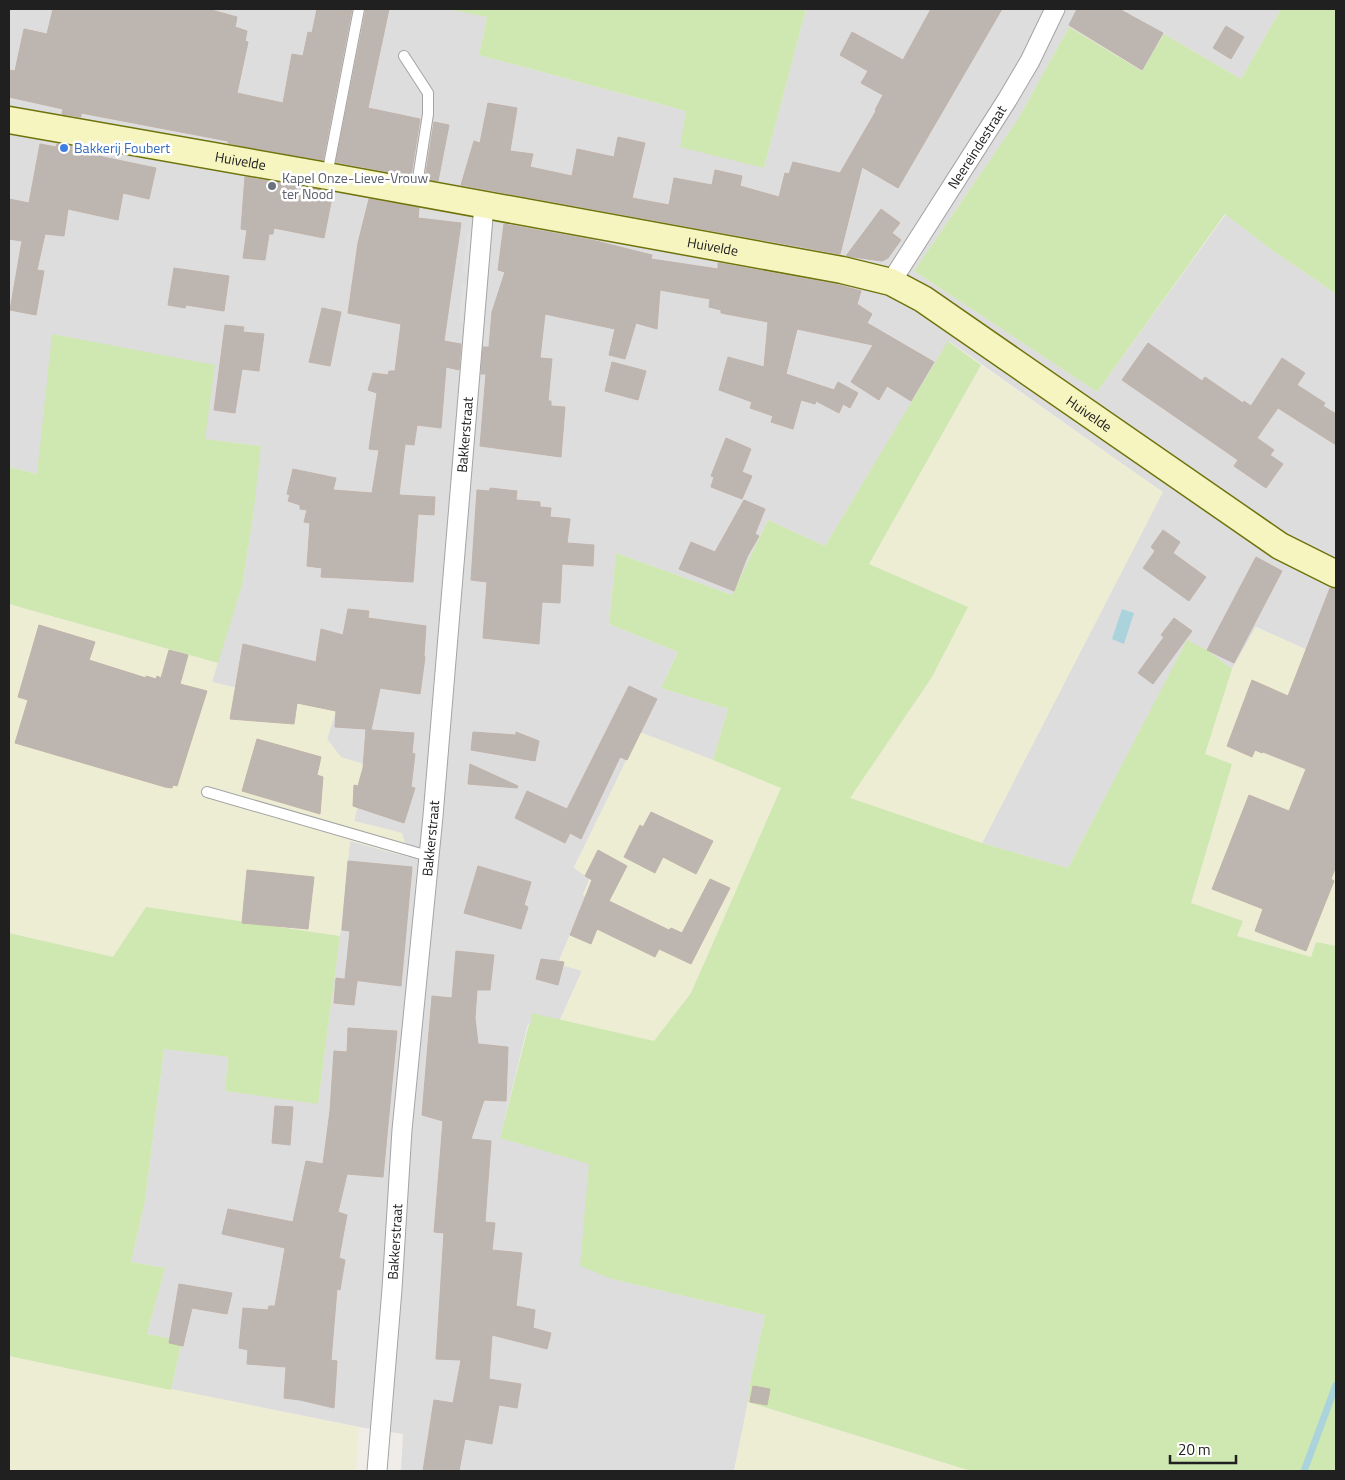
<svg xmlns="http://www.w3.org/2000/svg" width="1345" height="1480" font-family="'Titillium Web',sans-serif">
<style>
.residential{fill:#dedddd}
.farmland{fill:#ededd4}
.grass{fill:#cfe7b1}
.parking{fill:#e0e0e0}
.water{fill:#abd3db}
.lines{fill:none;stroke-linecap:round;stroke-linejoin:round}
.stream{stroke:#abd3db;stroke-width:7}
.building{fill:#bdb6b0;stroke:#c1b3ab}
.lane-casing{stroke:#a4a4a4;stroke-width:12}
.street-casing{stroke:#a4a4a4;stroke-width:21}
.secondary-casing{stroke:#6e730c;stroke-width:29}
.lane{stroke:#fff;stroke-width:10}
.street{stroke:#fff;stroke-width:19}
.secondary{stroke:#f6f5c0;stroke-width:26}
.shop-dot{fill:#3f7fe0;stroke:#fff;stroke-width:2}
.worship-dot{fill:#6b7280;stroke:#fff;stroke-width:2}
.labels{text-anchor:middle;stroke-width:5;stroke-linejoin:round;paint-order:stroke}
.street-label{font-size:14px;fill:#202020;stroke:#fff}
.shop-label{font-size:14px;fill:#366cbe;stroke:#fff;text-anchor:start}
.worship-label{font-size:14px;fill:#5b616d;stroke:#fff;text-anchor:start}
</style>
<rect width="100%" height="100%" fill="#f0ede8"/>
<path class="residential" d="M9,9H447L458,10L487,17L479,55L686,111L764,168L806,9H1281L1241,79L1164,34L1143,71L1069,27L1018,119L914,271L1097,392L1226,214L1272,250L1336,294V663L1256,627L1232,669L1207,650L1187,641L1068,868L982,843L1162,492L949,341L825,546L768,520L732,595L616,553L609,624L678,652L661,688L728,709L713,760L640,733L574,867L590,878L583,894L586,896L558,963L582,971L560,1020L531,1014V1024H528L500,1138L589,1163L612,1279L765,1315L751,1378L748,1402L734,1471H401L403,1434L359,1427L171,1390L182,1341L147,1334L165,1268L131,1262L145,1201L164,1049L228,1057L225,1091L318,1103L340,936L350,841L409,857L402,833L354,821L362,789L327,739L336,711L211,682L242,586L253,517L260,446L205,439L37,474L9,467Z"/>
<path class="farmland" d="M981,365L1163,492L982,843L849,798L932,677L968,607L869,564Z
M9,604L218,663L212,682L336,711L327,739L341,757L364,764L362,789L354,821L402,833L409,857L350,841L340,936L146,907L113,957L9,933Z
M1256,627L1336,663V946L1316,942L1311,957L1237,936L1243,921L1191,903L1232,764L1205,755L1232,669Z
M640,732L713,760L781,788L691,993L654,1041L560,1020L582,971L558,964L586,897L583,895L590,879L574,868Z
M9,1356L359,1427L356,1471H9Z
M748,1402L971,1471H734Z"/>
<path class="grass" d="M447,9H806L764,168L680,147L686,111L479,55L487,17Z
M1281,9H1336V294L1272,250L1225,214L1097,392L914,271L1018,119L1069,27L1142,71L1164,34L1241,79Z
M52,334L215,365L205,439L261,446L253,517L242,586L218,663L9,604V467L37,474Z
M948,341L981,365L869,564L968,607L932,677L850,798L982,843L1068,868L1187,640L1207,650L1232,669L1205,754L1232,764L1191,903L1243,921L1237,936L1311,957L1316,942L1336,946V1471H971L748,1402L751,1378L765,1315L612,1279L580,1266L589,1164L500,1138L529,1024H531V1013L654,1041L691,993L781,788L713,760L728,709L661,688L678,652L609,624L616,553L732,595L768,520L825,546Z
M146,907L340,936L318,1104L225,1091L228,1057L164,1049L145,1201L131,1262L165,1268L147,1334L182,1341L171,1390L9,1356V933L113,957Z"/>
<path class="parking" d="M154,154L243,170L238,176L158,161Z
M467,232L473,233L469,272L463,271Z
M462,283L468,284L464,322H459Z"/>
<path class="water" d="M1122,609L1134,613L1124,644L1112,639Z"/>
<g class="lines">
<path class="stream" d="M1304,1471L1336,1385"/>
</g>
<path class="building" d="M53,9H208L237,17L235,27L247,31L245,41L248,42L237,93L283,103L292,54L303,56L308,32L312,33L317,9H352L323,160L247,147L228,143V141L81,113V117L62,114L63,109L9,97V70L15,71L24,29L47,34Z
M366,9H389L368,108L420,119L411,176L336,162Z
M931,9H1002L898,188L862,167L840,254L461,185L474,141L480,143L488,103L517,108L510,151L533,154L530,167L572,176L577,149L614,157L618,137L645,143L632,198L669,205L674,178L712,185L715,170L742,176L740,186L779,197L785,173L789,174L793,162L840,173L876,111L875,110L883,95L861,83L868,71L840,55L852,32L903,60Z
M1077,9H1119L1163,33L1142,70L1069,25Z
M1226,26L1244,37L1231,59L1213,48Z
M434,122L449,125L438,181L425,179Z
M40,144L56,147L57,144L83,148L103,157L156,168L149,199L123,193L118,220L68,209L64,236L45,234L37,270L44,271L36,315L10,310L22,241L9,239V199L29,203Z
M245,177L333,192L324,238L274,228L273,234H269L265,260L243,258L247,230L241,229Z
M369,199L419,208L418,218L461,223L444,341L461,344L459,370L446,367L441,428L417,425L414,445L405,444L399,495L435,497L434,515L418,514L413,582L321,577L322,568L307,566L310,523L304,522L307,510L300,509V505L288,501L290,495L287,494L293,469L336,478L333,490L372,493L379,450L369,449L377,393L368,390L373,373L388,375L389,371H395L401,324L348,313L358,243Z
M881,209L900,223L892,233L901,240L888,258L882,261L846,256Z
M504,224L592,240L652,255L651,259L718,269V263L839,285L861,291L857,304L872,314L867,323L934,362L911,401L887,386L879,400L851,382L873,345L797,329L786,374L834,390L838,382L858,393L850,408L843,404L839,413L816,401L815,404L801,400L793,429L771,422L773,416L750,408L752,402L719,390L728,357L764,367L768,322L721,313V310L709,307L710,299L660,290L657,329L636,323L625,359L609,355L615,329L545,314L540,358L552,359L548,401H551V406L565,407L561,457L480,446L486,374H481L483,347H489L492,312L505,272L498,270Z
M174,268L229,276L224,311L186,305L185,308L168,305Z
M322,308L341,312L330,366L309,362Z
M225,325L244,327L243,332L264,334L259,371L242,369L235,413L214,410Z
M1148,343L1202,381L1205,377L1243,403L1244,401L1251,406L1282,358L1305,373L1297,385L1325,403L1323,406L1336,414V445L1278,408L1257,438L1274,450L1270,455L1283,464L1266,488L1234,466L1238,460L1122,380Z
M612,362L646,371L638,400L605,391Z
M726,438L751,449L742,472L752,476L742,499L711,487L714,477L711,476Z
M490,488L517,491L516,500L540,502V507L551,508L550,517L570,519L567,543L594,545L593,566L562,564L560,603L542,602L539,644L483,638L487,582L471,580L477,490L490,491Z
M744,500L765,509L755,534L759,536L747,557L734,591L679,569L691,542L715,552Z
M1163,530L1180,542L1173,553L1206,577L1189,601L1143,568L1155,551L1151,547Z
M1256,557L1282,571L1234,663L1207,650Z
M1330,588L1336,589V866L1331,879L1334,881L1306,951L1255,931L1263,909L1212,889L1249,795L1289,811L1306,769L1263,752L1262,753L1255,750L1252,757L1227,746L1252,680L1288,696Z
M348,609L369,611L368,618L426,626L424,656L425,657L420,694L380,688L371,730L414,733L412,753L415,754L411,787L415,788L404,823L353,806L354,785L358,786L363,768L366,729L335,727L336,711L297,703L294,724L230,719L243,644L316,662L321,629L343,635Z
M1174,618L1192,631L1153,684L1138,673L1164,637L1161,635Z
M39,625L95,642L89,660L146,678V676L156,679L157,676L161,678L169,650L188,655L180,684L207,691L177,786L173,785L172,788L165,787L15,743L28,700L18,697Z
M629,686L657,699L627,760L620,757L581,839L570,833L565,843L515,818L527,791L567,809Z
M473,732L516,735V732L539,741L535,761L471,750Z
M257,739L321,757L317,775L323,777L320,814L242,791Z
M470,764L518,786L517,788L468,784Z
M651,812L713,841L696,874L663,857L655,873L624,857L640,825L643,827Z
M598,850L627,866L609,901L669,930L671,928L682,933L710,879L730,888L691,964L659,949L655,957L597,929L591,944L570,935L592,880L585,876Z
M348,861L412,867L401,986L345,979L350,931L342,930Z
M478,866L531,882L524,905L528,907L521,929L464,913Z
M247,870L314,877L308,929L242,923Z
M456,951L494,955L490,990H477L475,1018L478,1044L508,1047L506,1101L484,1100L471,1139L491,1141L485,1222L495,1223L492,1250L522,1253L516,1306L535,1310L533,1328L551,1333L547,1349L492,1335L489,1379L521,1384L517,1408L499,1405L492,1444L465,1439L459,1471H423L434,1400L453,1403L461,1360L436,1359L444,1233L434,1232L443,1121L422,1115L432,996L452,998Z
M541,959L564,962L558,985L536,979Z
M336,978L357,981L354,1005L334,1003Z
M348,1028L397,1031L383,1177L347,1174L338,1212L347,1215L339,1258L345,1260L340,1290L337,1289L331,1360L337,1361L334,1408L300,1400L284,1398L286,1367L247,1364L248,1350L239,1348L243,1308L268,1310L269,1306H275L285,1248L222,1234L228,1209L293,1222L306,1161L323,1164L330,1111L334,1051L347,1052Z
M275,1106L293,1107L290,1145L272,1143Z
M179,1284L232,1293L227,1314L192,1308L183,1346L169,1343Z
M753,1386L770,1389L767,1405L750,1402Z"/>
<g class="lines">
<defs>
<path id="lane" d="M404,56L428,93V114L416,191
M327,175L359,9
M207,792L428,856"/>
<g id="street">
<path id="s1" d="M891,282L1007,100L1030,61L1055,9"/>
<path id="s2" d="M377,1471L392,1289L402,1130L433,816L484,205"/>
</g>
<g id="secondary">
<path id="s3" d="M9,120L327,176L842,270L891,282L923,299L1280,546L1336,574"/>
</g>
</defs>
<use href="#lane" class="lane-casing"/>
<use href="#street" class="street-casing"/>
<use href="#secondary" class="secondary-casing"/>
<use href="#lane" class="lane"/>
<use href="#street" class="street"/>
<use href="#secondary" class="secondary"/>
</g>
<circle class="shop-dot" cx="64" cy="148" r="5"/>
<circle class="worship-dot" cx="272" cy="186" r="5"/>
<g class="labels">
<g class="street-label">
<text dy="5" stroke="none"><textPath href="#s1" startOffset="160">Neereindestraat</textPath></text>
<text dy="5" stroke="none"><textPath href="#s3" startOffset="235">Huivelde</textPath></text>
<text dy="5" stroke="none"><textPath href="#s3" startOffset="715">Huivelde</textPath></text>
<text dy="5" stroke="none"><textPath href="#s3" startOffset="1135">Huivelde</textPath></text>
<text dy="5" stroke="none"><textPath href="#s2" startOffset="1040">Bakkerstraat</textPath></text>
<text dy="5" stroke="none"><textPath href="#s2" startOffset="635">Bakkerstraat</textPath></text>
<text dy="5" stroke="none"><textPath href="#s2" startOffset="230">Bakkerstraat</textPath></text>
</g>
<g class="shop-label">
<text x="74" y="153">Bakkerij Foubert</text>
</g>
<g class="worship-label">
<text x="282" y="183">Kapel Onze-Lieve-Vrouw<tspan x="282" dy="16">ter Nood</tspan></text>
</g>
</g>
<rect width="1345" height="1480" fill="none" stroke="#202020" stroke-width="20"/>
<path d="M1170 1455v8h66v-8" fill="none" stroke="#202020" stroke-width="2.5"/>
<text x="1178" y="1455" font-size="15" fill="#202020" stroke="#ffffff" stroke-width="4" paint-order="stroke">20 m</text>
</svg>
